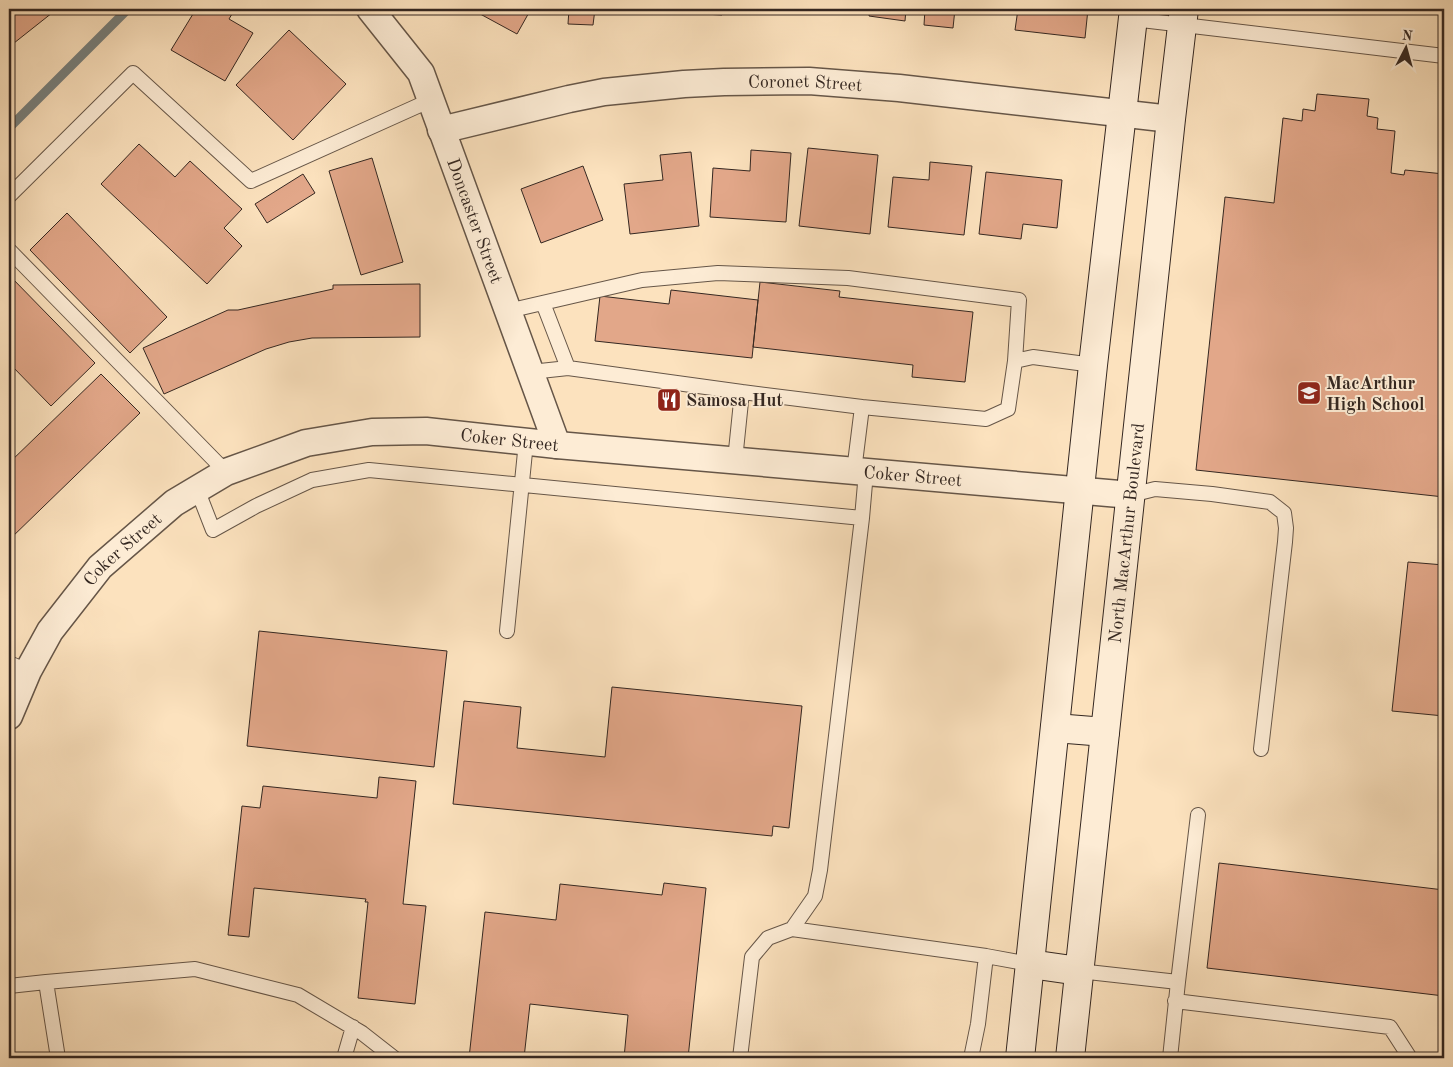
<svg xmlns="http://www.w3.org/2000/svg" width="1453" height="1067" font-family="'Old Standard TT',serif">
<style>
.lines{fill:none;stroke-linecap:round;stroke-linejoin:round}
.stream{stroke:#77807e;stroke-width:9}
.building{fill:#e2a789;stroke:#342721}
.lane-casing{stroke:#665648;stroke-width:16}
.street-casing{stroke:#665648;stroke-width:29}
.secondary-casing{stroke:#342721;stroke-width:30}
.lane{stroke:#fdecd5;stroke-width:14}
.street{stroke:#fdecd5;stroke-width:26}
.secondary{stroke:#fdecd5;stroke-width:28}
.labels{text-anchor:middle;stroke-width:4;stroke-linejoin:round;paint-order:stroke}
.street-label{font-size:18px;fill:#342721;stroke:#fdecd5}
.poi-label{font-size:18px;font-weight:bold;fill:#342721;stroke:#fdecd5;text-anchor:start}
</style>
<rect width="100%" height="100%" fill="#fce2be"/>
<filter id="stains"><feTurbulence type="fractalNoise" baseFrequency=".004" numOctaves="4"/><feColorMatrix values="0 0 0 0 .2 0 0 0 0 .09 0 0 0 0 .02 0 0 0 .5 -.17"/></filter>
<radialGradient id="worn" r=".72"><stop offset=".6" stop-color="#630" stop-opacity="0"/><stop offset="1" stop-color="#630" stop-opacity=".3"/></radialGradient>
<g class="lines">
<path class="stream" d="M9,128L128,9"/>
</g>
<path class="building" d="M9,9H57L9,47Z
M196,9H235L229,19L253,33L225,81L171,50Z
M471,9H531L517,34Z
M569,9H595L593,25L568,24Z
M648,9H722V15L648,11Z
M744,9H776V14L744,10Z
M870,9H906L905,21L869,16Z
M925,9H955L953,28L924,25Z
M1018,9H1088L1085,38L1015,30Z
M289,30L346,84L293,140L236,85Z
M1317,94L1369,99L1367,116L1378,118L1377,129L1395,131L1391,173L1404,175L1405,170L1444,174V497L1196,470L1225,197L1274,203L1283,118L1302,121L1303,109L1315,111Z
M139,144L175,177L190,161L242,209L224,228L242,246L207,284L101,184Z
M808,148L878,155L870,234L799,226Z
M751,150L791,153L786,222L710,217L713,168L750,171Z
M691,152L699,226L630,234L624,184L663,180L660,155Z
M372,158L403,262L361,275L329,171Z
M930,162L972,166L964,235L888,227L893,177L929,180Z
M583,166L603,220L541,243L521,189Z
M986,172L1062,180L1057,228L1023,224L1021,239L979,234Z
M303,174L315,193L267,223L255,204Z
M67,213L167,317L130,353L30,250Z
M9,275L95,363L51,406L9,363Z
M760,282L840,291L839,297L973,312L965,382L912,377L913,365L753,347Z
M420,284V337L312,338L289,342L266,349L164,394L143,348L228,310H238L333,289V285Z
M671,290L758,300L752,358L595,341L600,296L669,304Z
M101,374L140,413L9,540V463Z
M1408,562L1444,565V716L1392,711Z
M259,631L447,651L434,767L247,746Z
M612,687L802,706L789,828L773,826L772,836L453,804L464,701L521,707L517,748L605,757Z
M379,777L416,781L403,904L426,906L415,1004L358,998L368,902H365L366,899L254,888L249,937L228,935L242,806L260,808L263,786L377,798Z
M1219,863L1444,890V996L1207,968Z
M664,883L706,888L688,1058H624L628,1015L530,1004L524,1058H469L485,912L556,920L560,884L662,895Z"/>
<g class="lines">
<defs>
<path id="lane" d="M1133,19L1444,56
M9,196L133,73L251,181L431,100
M9,250L226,472
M543,303L568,368
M508,311L642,280L718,273L848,278L1019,300L1015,361
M531,372L568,368L742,392
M735,460L742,392L862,407L986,419L1008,409L1015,361L1033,357L1093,365
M854,471L862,407
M197,489L213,530L256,506L312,480L369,470L862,518L820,870L815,896L792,929L986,956L1030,964
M1131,495L1155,489L1212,494L1270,502L1284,513L1286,528L1285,542L1261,749
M862,518L866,472
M507,631L526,442
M9,663L28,671
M1079,971L1178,982L1170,1058
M46,982L195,969L298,995L362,1033L394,1058
M1178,982L1198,815
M9,986L46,982L58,1058
M1175,1001L1390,1027L1410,1058
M344,1058L353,1027
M740,1058L752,957L768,938L792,929
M971,1058L978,1024L986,956"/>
<g id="street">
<path id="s1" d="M370,9L421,73L557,445"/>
<path id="s2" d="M441,130L569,99L604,92L684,84L724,82L809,81L899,88L1171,119"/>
<path id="s3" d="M9,716L28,671L50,631L100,567L174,503L226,472L306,443L372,432L426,431L557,445L1131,495"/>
</g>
<g id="secondary">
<path d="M1055,728L1105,732"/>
<path d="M1030,964L1079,971"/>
<path d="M1020,1058L1093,365L1134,9"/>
<path id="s4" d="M1070,1058L1171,119L1184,9"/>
</g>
</defs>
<use href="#lane" class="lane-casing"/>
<use href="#street" class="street-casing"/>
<use href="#secondary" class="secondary-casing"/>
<use href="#lane" class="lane"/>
<use href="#street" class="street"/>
<use href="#secondary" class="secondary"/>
</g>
<defs>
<symbol id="school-square" viewBox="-11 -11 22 22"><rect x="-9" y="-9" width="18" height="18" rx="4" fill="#8f2418" stroke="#fdecd5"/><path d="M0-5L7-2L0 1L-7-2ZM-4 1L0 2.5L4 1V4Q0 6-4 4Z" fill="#fff"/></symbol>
<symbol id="restaurant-square" viewBox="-11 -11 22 22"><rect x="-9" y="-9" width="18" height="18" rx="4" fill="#8f2418" stroke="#fdecd5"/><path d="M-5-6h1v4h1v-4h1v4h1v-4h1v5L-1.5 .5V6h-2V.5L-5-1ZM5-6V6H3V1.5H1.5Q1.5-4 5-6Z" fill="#fff"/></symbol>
</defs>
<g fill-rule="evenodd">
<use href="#school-square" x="1295" y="379" width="28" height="28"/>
<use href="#restaurant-square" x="655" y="386" width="28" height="28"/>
</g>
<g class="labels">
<g class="street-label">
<text dy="6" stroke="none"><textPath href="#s2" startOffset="369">Coronet Street</textPath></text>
<text dy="6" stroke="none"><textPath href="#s1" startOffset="239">Doncaster Street</textPath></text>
<text dy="6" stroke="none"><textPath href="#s3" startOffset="624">Coker Street</textPath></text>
<text dy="6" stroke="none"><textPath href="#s3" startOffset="1029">Coker Street</textPath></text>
<text dy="6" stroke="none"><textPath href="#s4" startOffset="528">North MacArthur Boulevard</textPath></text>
<text dy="6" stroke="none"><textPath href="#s3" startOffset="204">Coker Street</textPath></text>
</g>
<g class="poi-label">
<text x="1326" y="389">MacArthur<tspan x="1326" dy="21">High School</tspan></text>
<text x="686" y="406">Samosa Hut</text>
</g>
</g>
<rect width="1453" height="1067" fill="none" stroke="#fce2be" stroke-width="30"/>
<rect x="10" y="10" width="1433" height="1047" fill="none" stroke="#342721" stroke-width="2.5"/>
<rect x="15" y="15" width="1423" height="1037" fill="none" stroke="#342721"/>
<g transform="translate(1406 48) rotate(6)" stroke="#fdecd5" stroke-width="4" paint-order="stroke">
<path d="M0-4L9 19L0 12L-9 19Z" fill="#342721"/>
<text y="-8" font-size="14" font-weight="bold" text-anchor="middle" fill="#342721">N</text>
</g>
<rect width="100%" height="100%" filter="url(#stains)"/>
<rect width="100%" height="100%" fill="url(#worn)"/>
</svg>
